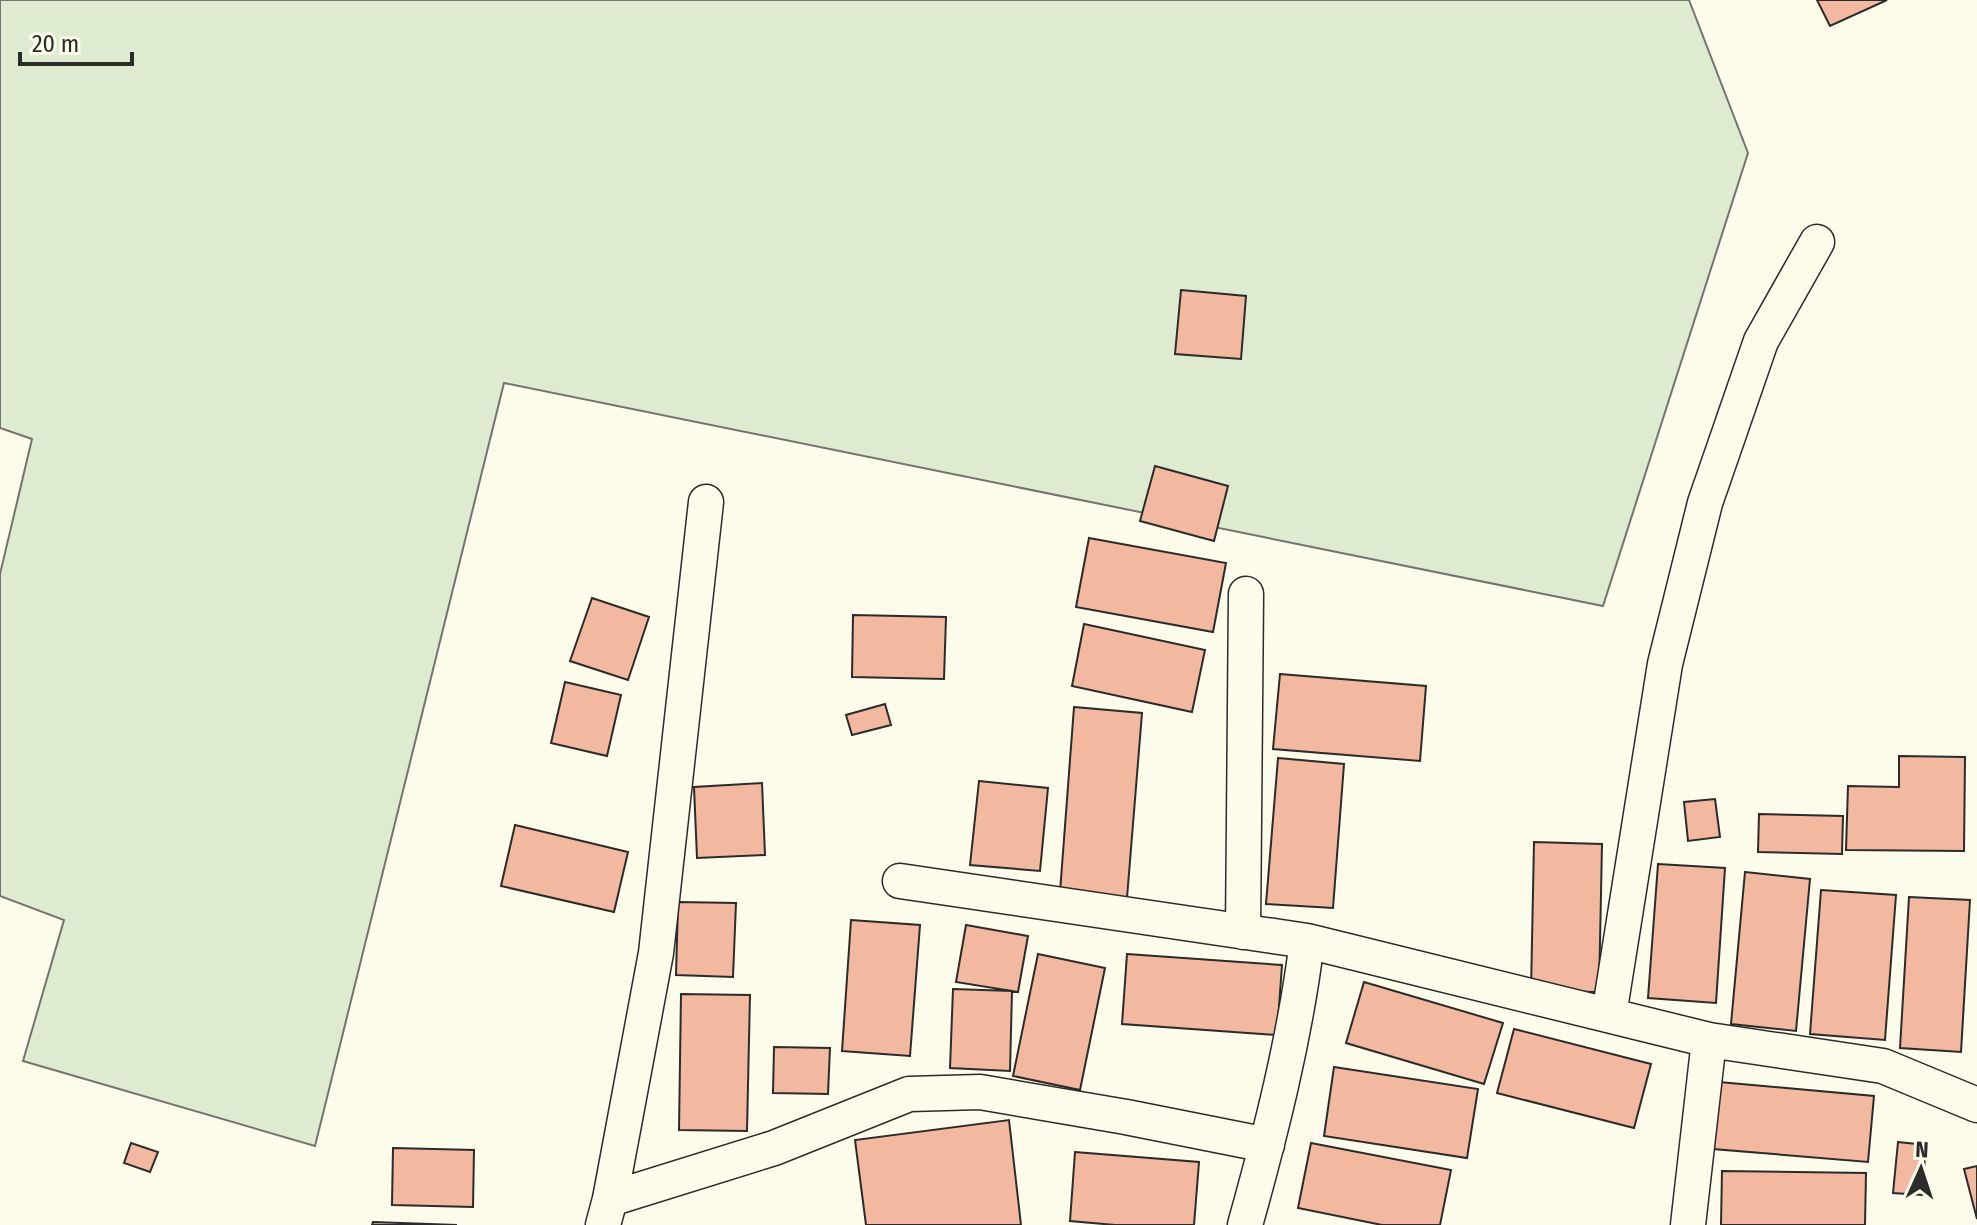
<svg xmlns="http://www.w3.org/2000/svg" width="1977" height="1225" font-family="'Fira Sans Condensed',sans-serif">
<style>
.green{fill:#deebd1;stroke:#74746e;stroke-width:2}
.building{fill:#f2b8a0;stroke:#2b2b2b;stroke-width:2}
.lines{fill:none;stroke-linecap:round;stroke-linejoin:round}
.street-casing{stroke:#2b2b2b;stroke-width:37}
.street{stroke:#fdfbea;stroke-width:34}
</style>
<rect width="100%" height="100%" fill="#fdfbea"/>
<path class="green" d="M0,0H1689L1748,153L1603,606L504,383L315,1146L23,1061L64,920L0,896V574L32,439L0,428Z"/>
<path class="building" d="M1817,0H1887L1830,26Z
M1181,290L1246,296L1241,359L1175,354Z
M1155,466L1228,486L1214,541L1140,521Z
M1089,538L1226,563L1213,632L1076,607Z
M592,598L649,617L628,680L570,661Z
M853,615L946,617L944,679L852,677Z
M1084,624L1205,650L1192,712L1072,686Z
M1280,674L1426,686L1420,761L1273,749Z
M565,682L621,695L607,756L551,743Z
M885,704L891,725L852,735L846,715Z
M1074,707L1142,713L1127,898L1060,892Z
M1899,756L1965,757L1964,851L1846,850L1848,786L1899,787Z
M1278,758L1344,764L1333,908L1266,904Z
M979,781L1048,788L1040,871L970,865Z
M762,783L765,855L697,858L694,787Z
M1715,799L1720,837L1688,841L1684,802Z
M1759,814L1843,816L1842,854L1758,852Z
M515,825L628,852L614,912L501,886Z
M1534,842L1602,844L1599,992L1531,991Z
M1658,864L1725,868L1716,1003L1648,998Z
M1745,872L1810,879L1796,1031L1731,1024Z
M1821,890L1896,895L1885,1040L1810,1034Z
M1909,897L1970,900L1961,1052L1900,1048Z
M678,902L736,903L733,977L676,975Z
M851,920L920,925L910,1056L842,1051Z
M966,925L1028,936L1018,992L956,982Z
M1038,954L1105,968L1080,1090L1013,1076Z
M1127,954L1282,965L1277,1035L1122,1024Z
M1364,982L1503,1023L1484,1084L1346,1043Z
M953,989L1012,991L1010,1071L950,1068Z
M681,994L750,995L747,1131L679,1130Z
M1514,1029L1651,1064L1634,1128L1497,1093Z
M774,1047L830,1048L828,1094L773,1093Z
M1334,1067L1478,1089L1467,1158L1324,1136Z
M1719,1082L1874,1096L1868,1162L1713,1149Z
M1009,1120L1021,1225H866L855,1140Z
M1898,1142L1926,1145L1922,1195L1893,1193Z
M131,1143L158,1152L150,1172L124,1163Z
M1311,1143L1451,1170L1440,1225H1382L1298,1208Z
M393,1148L474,1150L473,1207L392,1205Z
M1075,1152L1199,1162L1194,1225H1115L1070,1221Z
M1977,1166V1219L1964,1169Z
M1722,1171L1866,1173L1865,1225H1721Z
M373,1222L457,1225H372Z"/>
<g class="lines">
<defs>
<path id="street" d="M900,881L1307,941L1709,1040
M1243,932L1246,594
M1609,1015L1665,664L1705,503L1761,341L1817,242
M610,1199L774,1148L909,1094L980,1092L1126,1117L1267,1145
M603,1225L610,1199L656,953L706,502
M1245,1225C1271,1132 1295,1038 1307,941
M1688,1225L1709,1040L1883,1066L1977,1105"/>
</defs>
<use href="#street" class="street-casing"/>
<use href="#street" class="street"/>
</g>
<g transform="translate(1921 1169) rotate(3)" stroke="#fdfbea" stroke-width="6" paint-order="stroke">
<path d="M0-6L14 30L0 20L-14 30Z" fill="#2b2b2b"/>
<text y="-12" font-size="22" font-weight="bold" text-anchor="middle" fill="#2b2b2b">N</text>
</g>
<path d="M20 52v12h112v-12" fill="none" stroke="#2b2b2b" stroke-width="4"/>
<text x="32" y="52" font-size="24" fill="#2b2b2b" stroke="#fdfbea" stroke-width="6" paint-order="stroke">20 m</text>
</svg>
